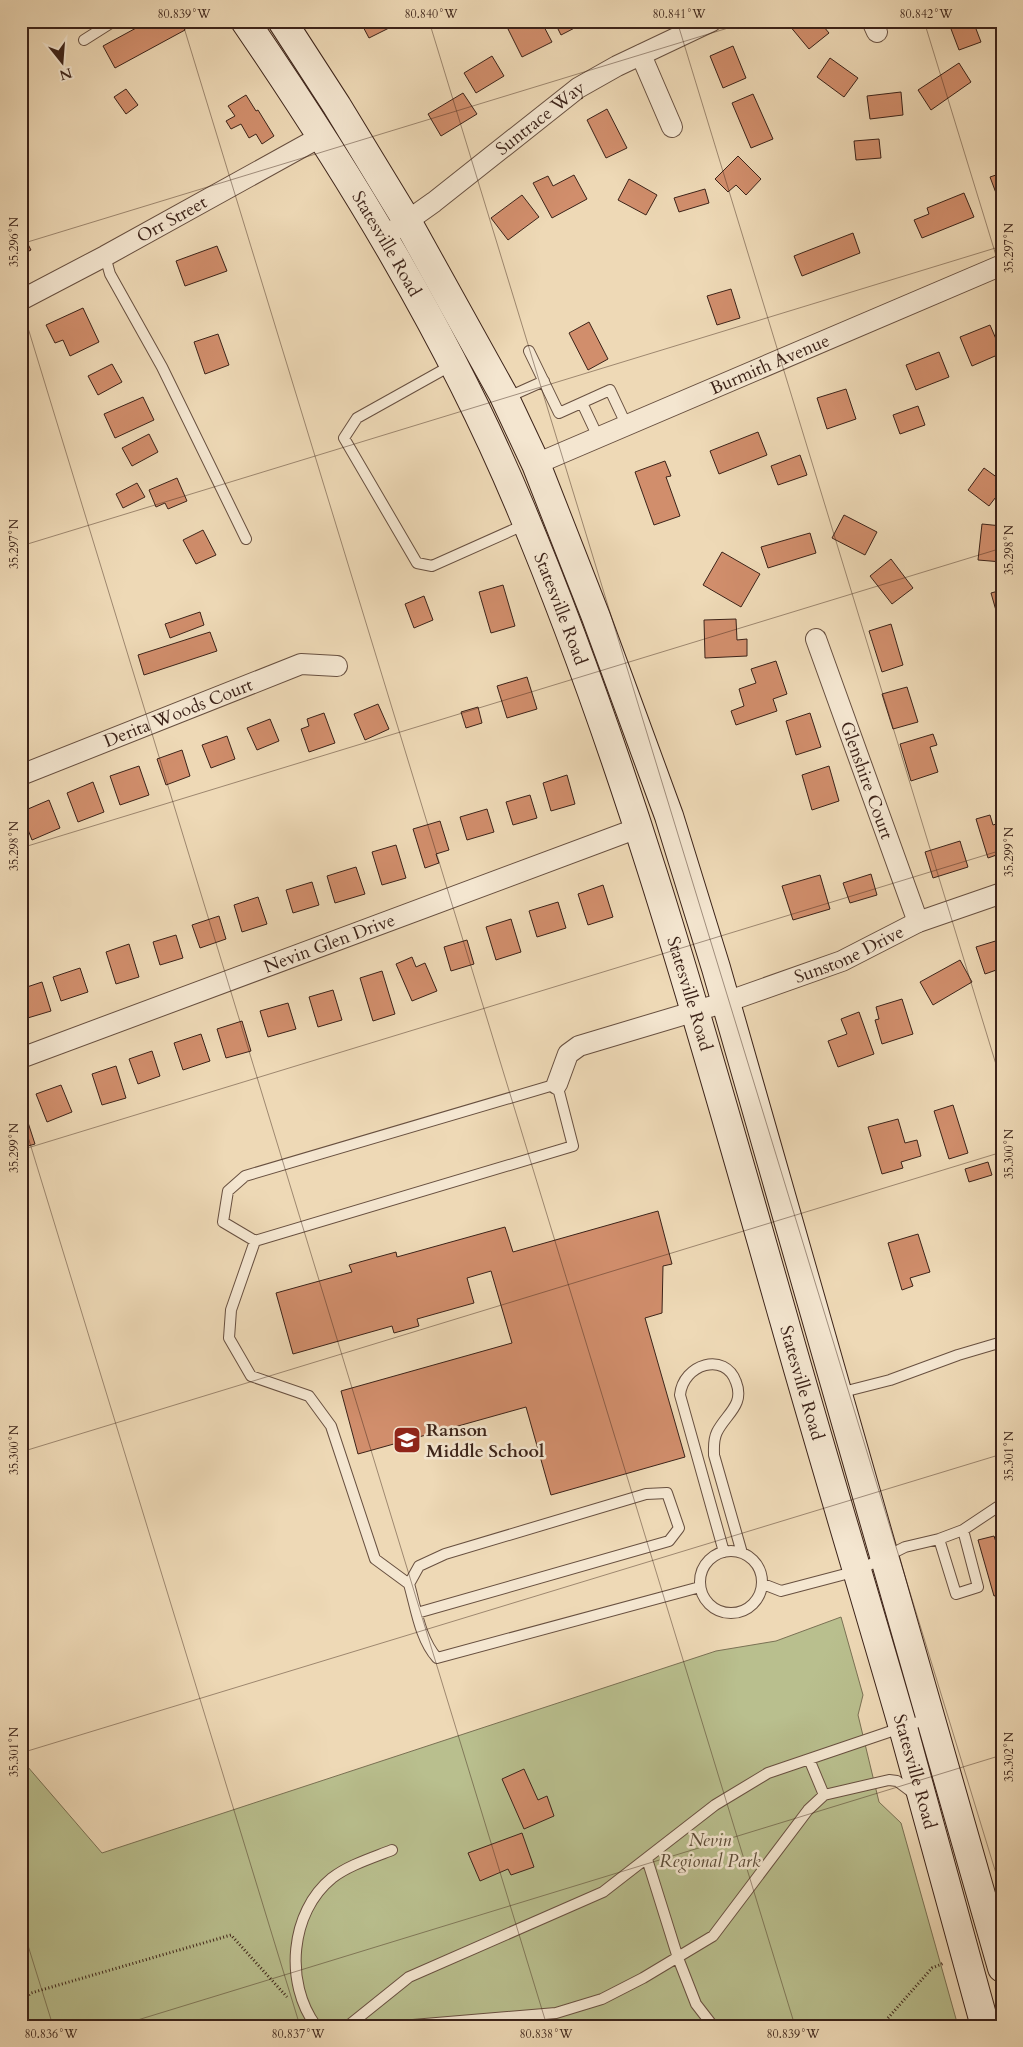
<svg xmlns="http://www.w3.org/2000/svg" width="1023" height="2047" font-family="Cardo,serif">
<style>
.green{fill:#b9bf8e;stroke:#7a7154}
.building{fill:#d18e6c;stroke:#3c2319}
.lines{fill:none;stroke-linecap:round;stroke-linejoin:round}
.service-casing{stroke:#685040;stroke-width:12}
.minor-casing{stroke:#685040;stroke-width:22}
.secondary-casing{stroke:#3c2319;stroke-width:30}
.path{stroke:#3c2319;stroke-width:3;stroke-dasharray:1 2.5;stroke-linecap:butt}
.service{stroke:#f4e6d0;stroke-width:10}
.minor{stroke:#f4e6d0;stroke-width:20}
.secondary{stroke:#f4e6d0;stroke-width:28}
.ticks{fill:none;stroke:#3c2319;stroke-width:1;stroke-opacity:0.45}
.labels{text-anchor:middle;stroke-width:5;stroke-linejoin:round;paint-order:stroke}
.street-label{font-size:18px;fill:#3c2319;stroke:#f4e6d0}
.poi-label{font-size:18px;font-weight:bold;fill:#3c2319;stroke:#f4e6d0;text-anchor:start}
.park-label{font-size:18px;font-style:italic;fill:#5b4a36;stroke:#f4e6d0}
.neatline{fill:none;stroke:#3c2319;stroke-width:2}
.ticks-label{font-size:12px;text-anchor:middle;fill:#3c2319}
</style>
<rect width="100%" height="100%" fill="#eed9b6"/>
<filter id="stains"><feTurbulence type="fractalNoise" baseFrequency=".004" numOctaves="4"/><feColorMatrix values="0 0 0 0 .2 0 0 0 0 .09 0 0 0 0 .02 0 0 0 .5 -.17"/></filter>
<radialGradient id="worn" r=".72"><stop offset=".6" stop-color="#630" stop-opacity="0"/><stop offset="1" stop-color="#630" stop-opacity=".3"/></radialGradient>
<path class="green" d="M841,1617L863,1695L858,1715L879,1802L901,1823L958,2026H21V1759L102,1853L716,1651L776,1641Z"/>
<path class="building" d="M149,21H180L185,30L115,68L103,46Z
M360,21H403L369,38Z
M523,21H541L552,42L522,57L508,29Z
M554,21H588L561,35Z
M794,21H819L829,33L809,49L789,25Z
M948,21H973L981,42L959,50Z
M733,46L746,78L723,88L710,56Z
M492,56L504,76L476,93L464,73Z
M830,58L858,78L844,97L817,77Z
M959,63L971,82L931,110L918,90Z
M126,89L138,105L126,114L114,97Z
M901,92L903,115L870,119L867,96Z
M463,93L477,114L441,136L428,114Z
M753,94L773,139L751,148L732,103Z
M246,95L256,111L258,110L274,136L262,144L256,134L249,138L241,124L231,129L226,121L235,116L228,106Z
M607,109L627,148L606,158L587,120Z
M879,139L881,158L856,160L854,141Z
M738,156L761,179L746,195L736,185L728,192L715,179Z
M1002,173V199L999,201L990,177Z
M574,175L587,199L552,218L533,183L548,176L553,186Z
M629,179L657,195L646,215L618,200Z
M705,189L709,203L679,212L674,198Z
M964,193L974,217L922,238L914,220L929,214L927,208Z
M522,195L539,217L508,240L491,218Z
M21,231L31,250L21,255Z
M853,233L860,253L802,276L794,256Z
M217,246L227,271L185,286L176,261Z
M731,289L740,318L717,325L707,296Z
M83,308L99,342L70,356L63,340L55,343L46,325Z
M589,322L608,359L588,370L569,333Z
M990,325L1002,353L972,366L960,337Z
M218,334L229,365L205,374L194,342Z
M939,352L949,377L916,390L906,365Z
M112,364L122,382L98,395L88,376Z
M846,389L856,419L827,429L817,398Z
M143,397L154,420L115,438L104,414Z
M918,406L925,425L900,434L893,415Z
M758,432L767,455L719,474L710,451Z
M149,434L158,452L132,466L122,448Z
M800,455L807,475L778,485L771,466Z
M665,461L671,476L666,477L680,516L654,525L635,472Z
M984,468L1002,481V489L989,506L968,490Z
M177,478L187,501L168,509L165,503L156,507L149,490Z
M137,483L145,497L123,508L116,494Z
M844,515L877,532L865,555L832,538Z
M982,524L1002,526V562L978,560Z
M203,530L216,555L196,564L183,540Z
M810,533L816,553L768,568L761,547Z
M722,552L760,574L741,607L703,585Z
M891,559L913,588L892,604L870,576Z
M503,585L515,626L491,633L479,592Z
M1002,590V612L997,614L991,593Z
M424,596L433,620L414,628L405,604Z
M200,612L204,625L170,638L165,624Z
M736,619L737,640L747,639V656L705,658L704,620Z
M891,624L903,665L882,672L869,631Z
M210,632L217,651L144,675L138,655Z
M776,661L787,694L773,699L777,711L736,725L731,711L744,706L739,689L756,683L751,669Z
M527,677L537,709L507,718L497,686Z
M907,687L918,722L893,729L882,694Z
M378,704L389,729L365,740L354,714Z
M478,707L482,723L466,728L461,712Z
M324,713L335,743L309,752L301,729L309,726L307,719Z
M810,713L821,747L796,755L786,721Z
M270,719L279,741L257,750L247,728Z
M933,734L937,745L930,747L938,772L911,781L900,744Z
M227,736L235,759L211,768L202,745Z
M182,750L190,776L166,785L157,759Z
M139,766L149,795L120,805L110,776Z
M829,766L839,801L812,810L802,775Z
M567,775L575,804L551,811L543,783Z
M93,782L104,812L78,822L67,793Z
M530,795L537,818L513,825L506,802Z
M49,800L60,828L32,840L21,812Z
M487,809L494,832L467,840L460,817Z
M990,815L993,825L1002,822V853L988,858L976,819Z
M440,821L449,850L436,854L439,863L425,868L413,829Z
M960,841L968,867L933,878L925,852Z
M396,845L406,878L382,885L372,852Z
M356,867L365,894L335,903L327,876Z
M871,874L877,895L850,903L843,883Z
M820,875L830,909L793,920L782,886Z
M312,882L319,905L293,913L286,890Z
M603,885L613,917L588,925L578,894Z
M258,897L267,924L242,932L234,905Z
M558,902L566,928L537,937L529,911Z
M219,916L226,939L200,948L192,925Z
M511,919L521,952L496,960L486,927Z
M176,935L183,958L160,965L153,942Z
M1002,939V968L985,974L976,947Z
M467,940L474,964L451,971L444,947Z
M129,944L139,977L116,984L106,952Z
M412,957L416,967L425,963L437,991L412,1001L396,964Z
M960,960L972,982L933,1005L920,982Z
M80,968L88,992L61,1001L53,977Z
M382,971L395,1014L373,1021L360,978Z
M42,982L51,1011L21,1020V989Z
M333,990L342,1020L318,1027L309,997Z
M902,999L913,1034L882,1044L875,1020L879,1019L876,1007Z
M288,1003L296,1029L268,1037L260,1011Z
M859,1012L874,1054L838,1067L828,1041L847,1034L841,1019Z
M242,1021L251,1051L226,1058L217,1029Z
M201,1034L210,1061L183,1070L174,1043Z
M152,1051L160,1076L138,1084L129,1059Z
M116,1066L126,1098L102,1105L92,1074Z
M61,1085L72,1112L47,1122L36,1094Z
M21,1101L35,1144L21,1148Z
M953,1105L968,1153L949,1159L934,1111Z
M898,1119L905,1143L917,1140L921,1156L901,1162L903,1168L882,1174L868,1127Z
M988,1162L992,1175L969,1182L965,1169Z
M658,1211L672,1264L663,1266L662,1313L645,1318L685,1457L551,1495L526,1407L358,1454L341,1391L512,1343L491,1271L467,1278L474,1303L417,1319L419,1326L394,1333L392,1326L293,1354L276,1293L352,1272L349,1265L396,1252L397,1257L505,1227L513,1252Z
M918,1234L930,1272L910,1278L913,1286L902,1290L888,1243Z
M994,1536L997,1545L1002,1544V1594L994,1596L978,1540Z
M524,1769L538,1800L547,1796L554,1816L524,1829L502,1779Z
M522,1833L534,1867L511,1875L508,1869L480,1881L468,1853Z"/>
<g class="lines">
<defs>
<path id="service" d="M84,40L114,21
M105,256L110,274L162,367L246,539
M529,351L559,413L610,390L626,424
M452,365L357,418L344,438L417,563L432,566L526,524
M506,398L544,381
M582,403L598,437
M557,1084L573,1146L255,1241L223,1222L228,1191L245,1176Z
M255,1241L231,1310L229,1338L251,1376L309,1396L331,1426L375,1559L409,1584
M839,1393L890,1380L958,1355L1002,1342
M939,1539L956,1594L978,1587L963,1530
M700 1582a31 31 0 1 1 62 0a31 31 0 1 1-62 0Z
M724,1552L680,1395C683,1364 725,1351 736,1382C745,1405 726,1414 717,1432C713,1440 714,1447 714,1455L742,1553
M763,1584L781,1591L857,1571L905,1547L939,1539L963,1530L1002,1504
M417,1613L669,1541L679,1528L667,1493L646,1494L445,1554L419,1566L409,1584C416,1608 420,1639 437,1658L700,1587
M809,1759L824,1795
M647,1859L678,1958L696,2004L713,2026
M316,2026C284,1983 290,1912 332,1878C349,1865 372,1858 392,1850
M348,2026L409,1977L603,1892L715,1805L768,1773L930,1718
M401,2026L556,2013L602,1999L643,1978L713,1936L808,1810L824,1795L889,1780L897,1781L913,1793"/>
<g id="minor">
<path d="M872,21L877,32"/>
<path d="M641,55L672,127"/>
<path id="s1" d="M396,229L434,202L578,88L617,66L712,21"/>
<path id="s2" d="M21,300L105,256L322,136"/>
<path id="s3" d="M536,464L1002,265"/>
<path id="s4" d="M816,639L918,922"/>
<path id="s5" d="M21,775L301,664L337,666"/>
<path id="s6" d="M21,1058L638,828"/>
<path id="s7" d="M557,1084L568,1054L579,1046L726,1002L842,961L918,922L1002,893"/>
</g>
<g id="secondary">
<path id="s8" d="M245,21C350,175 449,336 521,509C631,771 706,1047 784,1320C822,1455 863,1589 902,1724C930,1824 957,1925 985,2026"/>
<path d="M282,21L337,106L407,221L503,394L536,464L596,617L669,816L716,968L1002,1968"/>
</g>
</defs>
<use href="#service" class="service-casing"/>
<use href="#minor" class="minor-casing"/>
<use href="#secondary" class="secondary-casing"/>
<path class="path" d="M21,2002L31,1993L231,1935L287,1997
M881,2026L932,1968L944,1963"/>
<use href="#service" class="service"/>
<use href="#minor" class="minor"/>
<use href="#secondary" class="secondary"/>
</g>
<path class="ticks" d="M182,21L795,2026M429,21L1002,1893M677,21L1002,1084M924,21L1002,275M21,244L751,21M21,305L547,2026M21,546L1002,246M21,848L1002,548M21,1114L300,2026M21,1150L1002,850M21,1452L1002,1152M21,1753L1002,1454M21,1923L53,2026M118,2026L1002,1755"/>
<defs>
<symbol id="school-square" viewBox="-11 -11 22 22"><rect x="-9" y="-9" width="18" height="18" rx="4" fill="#8f2418" stroke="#f4e6d0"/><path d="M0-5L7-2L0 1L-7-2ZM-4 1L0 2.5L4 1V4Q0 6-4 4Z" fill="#fff"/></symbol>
</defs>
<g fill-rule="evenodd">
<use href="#school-square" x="391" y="1424" width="32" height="32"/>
</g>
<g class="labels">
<g class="street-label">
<text dy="6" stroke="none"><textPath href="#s1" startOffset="182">Suntrace Way</textPath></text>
<text dy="6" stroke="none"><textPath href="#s2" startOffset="171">Orr Street</textPath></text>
<text dy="6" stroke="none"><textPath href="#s8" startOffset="264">Statesville Road</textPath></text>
<text dy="6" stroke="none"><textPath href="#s3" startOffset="254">Burmith Avenue</textPath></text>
<text dy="6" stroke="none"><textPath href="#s8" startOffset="669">Statesville Road</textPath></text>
<text dy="6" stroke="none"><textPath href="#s5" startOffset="169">Derita Woods Court</textPath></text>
<text dy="6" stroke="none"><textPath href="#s4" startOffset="150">Glenshire Court</textPath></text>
<text dy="6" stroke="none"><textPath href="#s6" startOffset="329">Nevin Glen Drive</textPath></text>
<text dy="6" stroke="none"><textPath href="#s7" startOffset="331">Sunstone Drive</textPath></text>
<text dy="6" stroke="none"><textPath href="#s8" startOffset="1075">Statesville Road</textPath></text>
<text dy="6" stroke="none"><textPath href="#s8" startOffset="1480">Statesville Road</textPath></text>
<text dy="6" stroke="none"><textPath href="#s8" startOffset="1885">Statesville Road</textPath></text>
</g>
<g class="poi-label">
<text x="426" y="1436">Ranson<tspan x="426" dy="21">Middle School</tspan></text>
</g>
<g class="park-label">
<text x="710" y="1846">Nevin<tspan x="710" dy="21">Regional Park</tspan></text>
</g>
</g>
<rect width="1023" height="2047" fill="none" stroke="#eed9b6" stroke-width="55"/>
<g transform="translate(62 62) rotate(163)" stroke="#f4e6d0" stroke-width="4" paint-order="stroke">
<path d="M0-4L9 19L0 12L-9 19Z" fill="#3c2319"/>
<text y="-8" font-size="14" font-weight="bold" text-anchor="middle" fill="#3c2319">N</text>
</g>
<rect x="28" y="28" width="968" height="1992" class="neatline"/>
<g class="ticks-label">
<text x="184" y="18">80.839°W</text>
<text x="431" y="18">80.840°W</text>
<text x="679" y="18">80.841°W</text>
<text x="926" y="18">80.842°W</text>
<text transform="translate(14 242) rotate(-90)" y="4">35.296°N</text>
<text transform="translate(1009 248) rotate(-90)" y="4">35.297°N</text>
<text transform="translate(14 544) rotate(-90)" y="4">35.297°N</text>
<text transform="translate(1009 550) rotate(-90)" y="4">35.298°N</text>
<text transform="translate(14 846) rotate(-90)" y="4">35.298°N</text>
<text transform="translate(1009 852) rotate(-90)" y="4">35.299°N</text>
<text transform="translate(14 1148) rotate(-90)" y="4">35.299°N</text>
<text transform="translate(1009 1154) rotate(-90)" y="4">35.300°N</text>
<text transform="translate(14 1450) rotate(-90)" y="4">35.300°N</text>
<text transform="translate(1009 1456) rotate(-90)" y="4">35.301°N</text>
<text transform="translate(14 1752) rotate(-90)" y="4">35.301°N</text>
<text transform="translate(1009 1757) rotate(-90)" y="4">35.302°N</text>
<text x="51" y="2038">80.836°W</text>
<text x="298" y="2038">80.837°W</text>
<text x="546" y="2038">80.838°W</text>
<text x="793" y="2038">80.839°W</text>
</g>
<rect width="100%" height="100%" filter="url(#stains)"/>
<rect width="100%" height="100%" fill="url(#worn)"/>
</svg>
